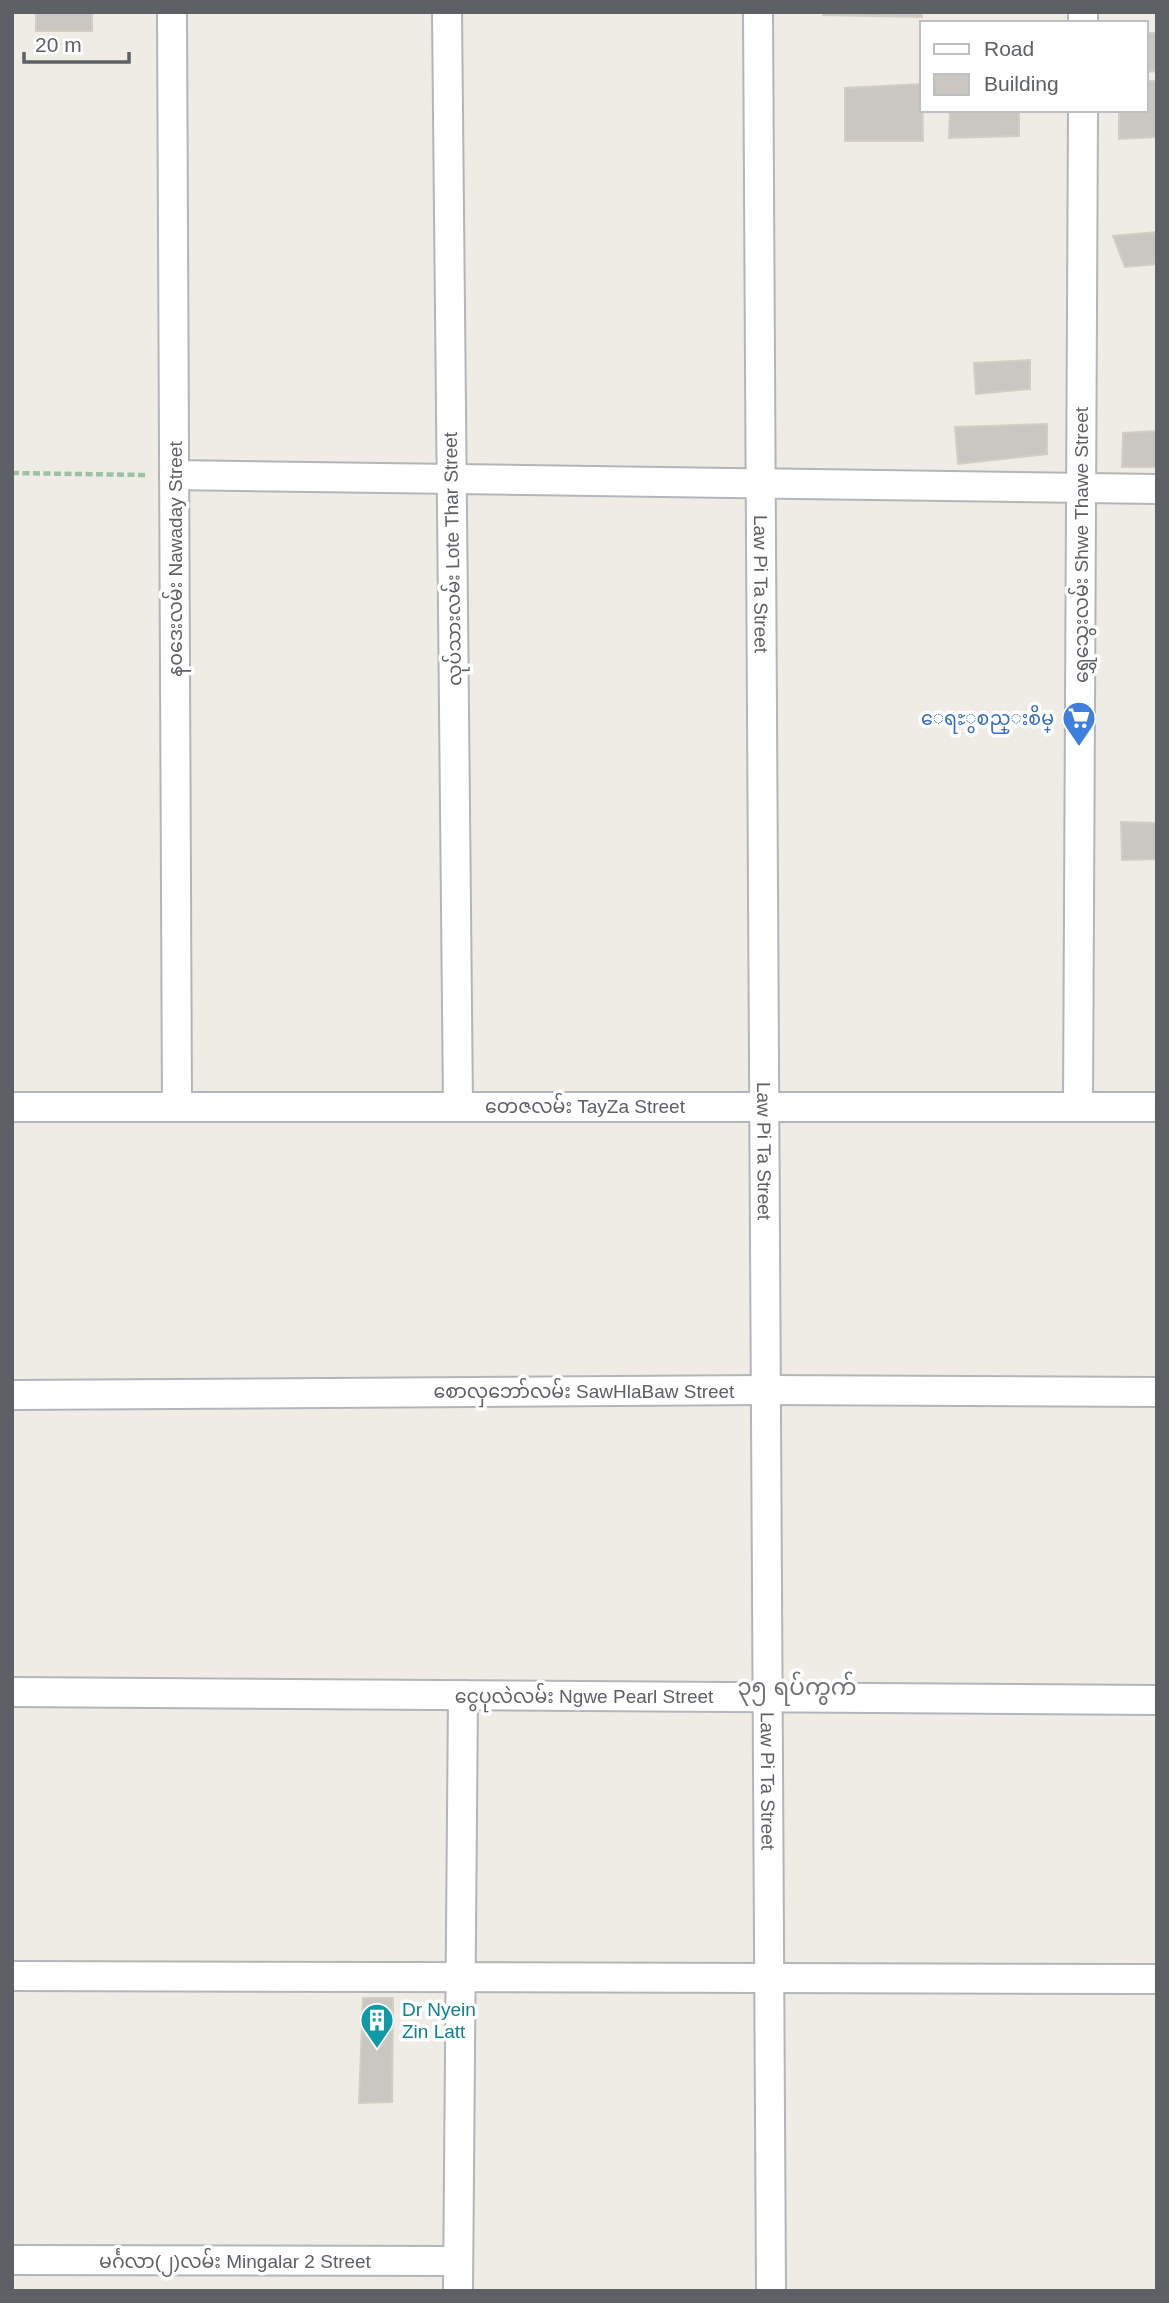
<svg xmlns="http://www.w3.org/2000/svg" width="1169" height="2303" font-family="Arial,'Noto Sans Myanmar',sans-serif">
<style>
.building{fill:#cac7c2;stroke:#d2cec4;stroke-width:2}
.lines{fill:none;stroke-linecap:round;stroke-linejoin:round}
.minor-casing{stroke:#b2b5b9;stroke-width:32}
.path{stroke:#9cc1a7;stroke-width:4.5;stroke-dasharray:7 3.5;stroke-linecap:butt}
.minor{stroke:#fff;stroke-width:28}
.labels{text-anchor:middle;stroke-width:7;stroke-linejoin:round;paint-order:stroke}
.street-label{font-size:19px;fill:#5d6064;stroke:#fff}
.shop-label{font-size:19px;fill:#366cbe;stroke:#fff;text-anchor:end}
.culture-label{font-size:19px;fill:#0d838f;stroke:#fff;text-anchor:start}
.quarter-label{font-size:23px;fill:#6e7276;stroke:#fff}
</style>
<rect width="100%" height="100%" fill="#eeece5"/>
<path class="building" d="M36,12H92V31H36Z
M823,12H922V17L823,15Z
M1146,33H1157V71L1146,72Z
M1146,81H1157V137L1119,139V110H1146Z
M922,84L923,141H845V88Z
M950,110H1019V136L949,138Z
M1157,232V264L1125,267L1113,236Z
M1030,360V389L976,394L974,363Z
M1047,424V454L958,464L955,427Z
M1157,431V467H1122L1123,433Z
M1121,822L1157,823V859L1122,860Z
M363,1998H393L392,2102L359,2103Z"/>
<g class="lines">
<defs>
<g id="minor">
<path d="M172,12L177,1106"/>
<path d="M447,12L458,1106"/>
<path id="s1" d="M758,12L771,2291"/>
<path d="M1083,23V12"/>
<path d="M174,475L1157,489"/>
<path d="M1078,1106L1083,110"/>
<path d="M12,1107H1157"/>
<path d="M12,1395L765,1390L1157,1392"/>
<path d="M12,1692L1157,1700"/>
<path d="M12,1976L1157,1979"/>
<path d="M12,2260L458,2261"/>
<path d="M458,2291L463,1695"/>
</g>
</defs>
<use href="#minor" class="minor-casing"/>
<path class="path" d="M12,473L145,475"/>
<use href="#minor" class="minor"/>
</g>
<defs>
<symbol id="supermarket-pin" viewBox="-11 -11 22 30"><path d="M0 17L-7.5 6A9.5 9.5 0 1 1 7.5 6Z" fill="#3f7fe0" stroke="#fff"/><path d="M-6-5.5h2.5l.6 2H6L4.5 2H-2.5L-4.4-4H-6ZM-1.5 3.2a1.3 1.3 0 1 0 .1 0ZM3 3.2a1.3 1.3 0 1 0 .1 0Z" fill="#fff"/></symbol>
<symbol id="building-pin" viewBox="-11 -11 22 30"><path d="M0 17L-7.5 6A9.5 9.5 0 1 1 7.5 6Z" fill="#0f9aa8" stroke="#fff"/><path d="M-4-6H4V6H1V3H-1V6H-4ZM-2.5-4.3h1.7v1.8h-1.7ZM.8-4.3h1.7v1.8H.8ZM-2.5-1h1.7V.8h-1.7ZM.8-1h1.7V.8H.8Z" fill="#fff"/></symbol>
</defs>
<g fill-rule="evenodd">
<use href="#supermarket-pin" x="1060" y="699" width="38" height="52"/>
<use href="#building-pin" x="358" y="2001" width="38" height="52"/>
</g>
<g class="labels">
<g class="street-label">
<text transform="translate(1081 545) rotate(-90)" y="7">ရွှေသွေးလမ်း Shwe Thawe Street</text>
<text transform="translate(175 559) rotate(-90)" y="7">နဝဒေးလမ်း Nawaday Street</text>
<text transform="translate(452 559) rotate(-91)" y="7">လုပ်သားလမ်း Lote Thar Street</text>
<text dy="7" stroke="none"><textPath href="#s1" startOffset="572">Law Pi Ta Street</textPath></text>
<text x="585" y="1113">တေဇလမ်း TayZa Street</text>
<text dy="7" stroke="none"><textPath href="#s1" startOffset="1139">Law Pi Ta Street</textPath></text>
<text x="584" y="1398">စောလှဘော်လမ်း SawHlaBaw Street</text>
<text x="584" y="1703">ငွေပုလဲလမ်း Ngwe Pearl Street</text>
<text dy="7" stroke="none"><textPath href="#s1" startOffset="1769">Law Pi Ta Street</textPath></text>
<text x="235" y="2268">မင်္ဂလာ(၂)လမ်း Mingalar 2 Street</text>
</g>
<g class="shop-label">
<text x="1054" y="725">ေရႊွစည္းစိမ္</text>
</g>
<g class="culture-label">
<text x="402" y="2016">Dr Nyein<tspan x="402" dy="22">Zin Latt</tspan></text>
</g>
<g class="quarter-label">
<text x="797" y="1695">၃၅ ရပ်ကွက်</text>
</g>
</g>
<rect width="1169" height="2303" fill="none" stroke="#5d6064" stroke-width="28"/>
<rect x="920" y="21" width="228" height="91" fill="#ffffff" stroke="#bebfc1" stroke-width="2"/>
<rect x="934" y="44" width="35" height="10" fill="#ffffff" stroke="#bebfc1" stroke-width="2"/>
<text x="984" y="56" font-size="21" fill="#5d6064">Road</text>
<rect x="934" y="74" width="35" height="21" fill="#cac7c2" stroke="#bebfc1" stroke-width="2"/>
<text x="984" y="91" font-size="21" fill="#5d6064">Building</text>
<path d="M24 52v10h105v-10" fill="none" stroke="#5d6064" stroke-width="3.5"/>
<text x="35" y="52" font-size="21" fill="#5d6064" stroke="#ffffff" stroke-width="5" paint-order="stroke">20 m</text>
</svg>
